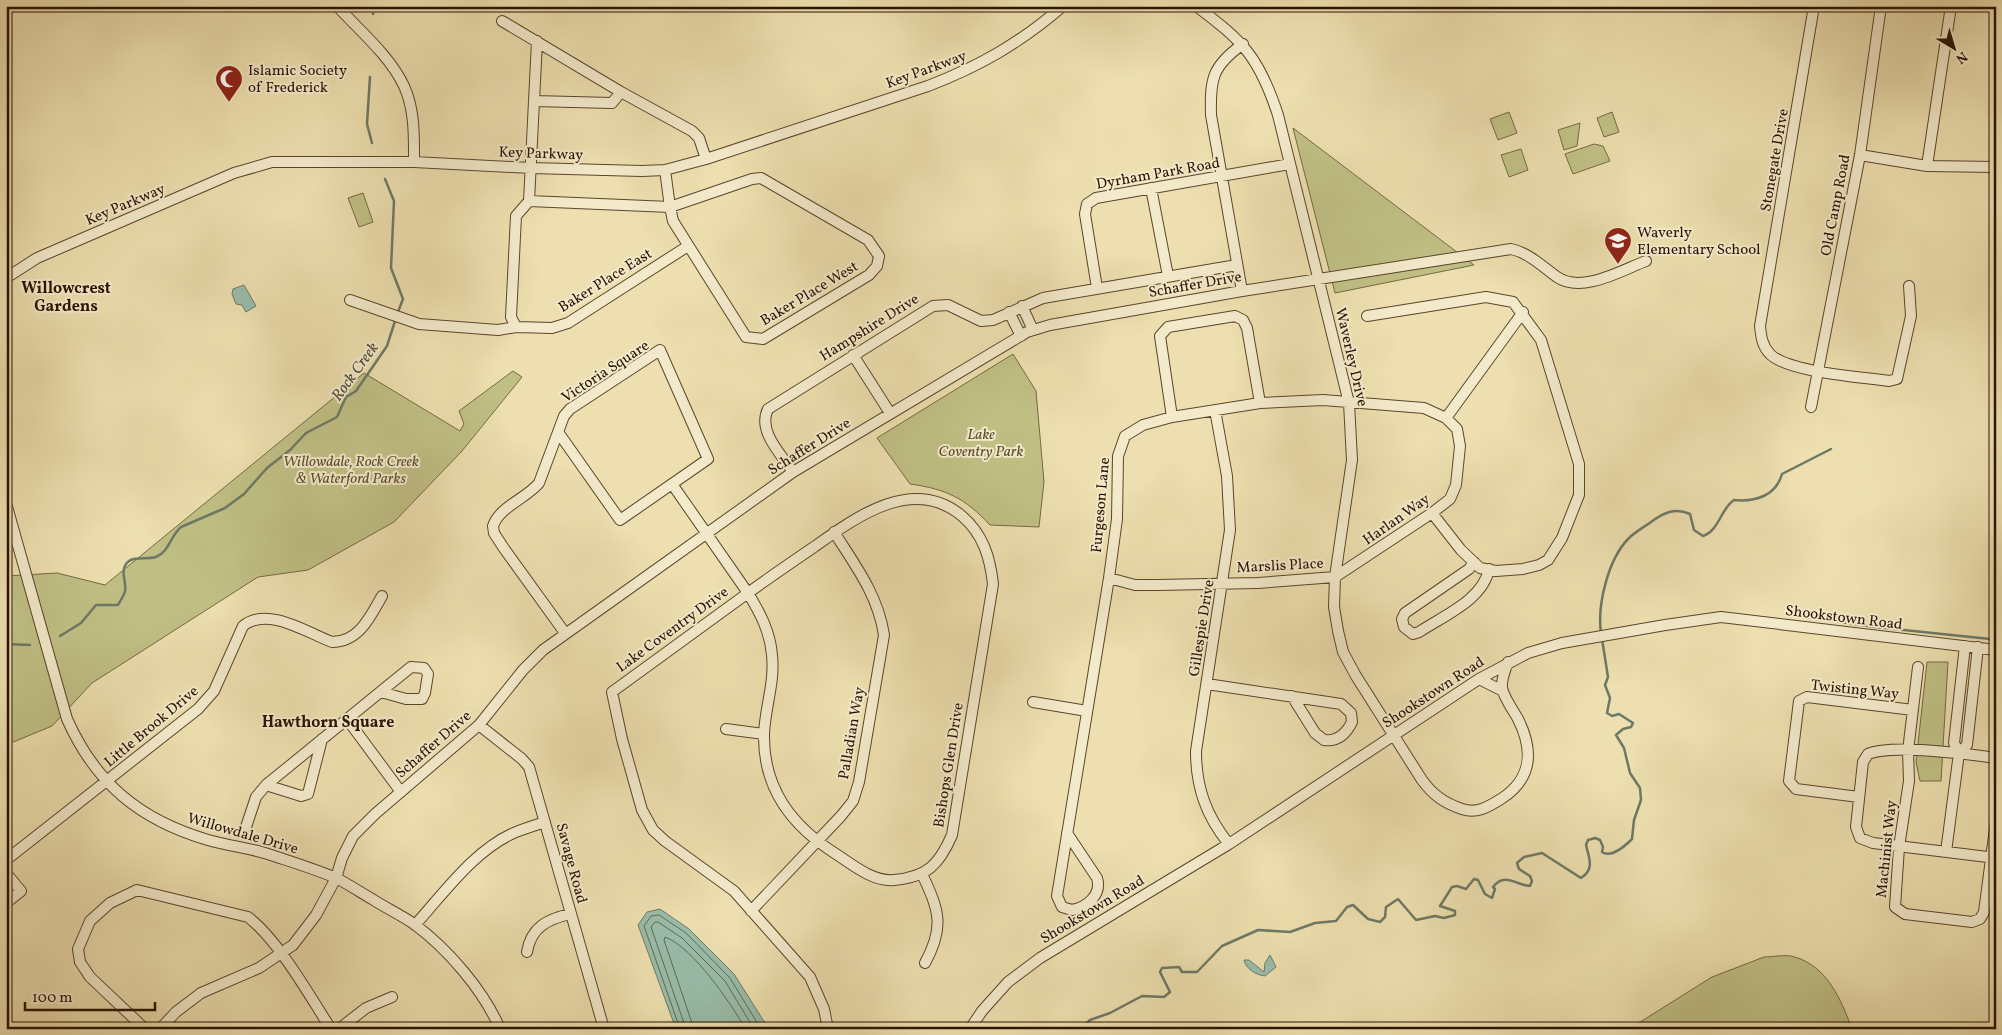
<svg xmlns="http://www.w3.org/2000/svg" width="2002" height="1035" font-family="Vollkorn,serif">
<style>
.green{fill:#c0c085;stroke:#756942}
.water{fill:#99bdaa;stroke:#6d7966}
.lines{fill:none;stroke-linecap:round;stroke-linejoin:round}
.shore{stroke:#626855;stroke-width:1}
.stream{stroke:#6d7966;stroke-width:2.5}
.minor-casing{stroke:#5b452c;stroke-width:12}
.minor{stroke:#f3eacb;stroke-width:10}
.labels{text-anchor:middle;stroke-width:4;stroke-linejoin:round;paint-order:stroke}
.street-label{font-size:15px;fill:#2a1200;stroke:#f3eacb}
.poi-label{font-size:15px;fill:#2a1200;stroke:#f3eacb;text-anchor:start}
.park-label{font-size:15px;font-style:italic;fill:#5e4f2f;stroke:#f3eacb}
.neighbourhood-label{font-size:16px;font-weight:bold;fill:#2a1200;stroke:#f3eacb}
.water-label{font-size:16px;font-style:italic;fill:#514e3c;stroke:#f3eacb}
</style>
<rect width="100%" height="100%" fill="#eddfaf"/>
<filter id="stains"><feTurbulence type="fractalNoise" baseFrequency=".004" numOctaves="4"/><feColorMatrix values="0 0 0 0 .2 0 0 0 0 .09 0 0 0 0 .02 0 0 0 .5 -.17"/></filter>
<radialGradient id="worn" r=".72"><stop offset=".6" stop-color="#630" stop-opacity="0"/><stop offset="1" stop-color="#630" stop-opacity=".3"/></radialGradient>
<path class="green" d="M1509,112L1517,133L1498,140L1490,119Z
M1612,112L1619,132L1604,137L1597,118Z
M1580,123L1577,146L1564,150L1558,130Z
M1293,128L1474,265L1335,293Z
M1594,144L1603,146L1610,161L1573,174L1565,154Z
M1521,149L1528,170L1509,177L1501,155Z
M363,193L373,222L359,227L348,198Z
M1013,354L1036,391L1044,482L1039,527L990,525C965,498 946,489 910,484L877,438Z
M513,371L522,377L462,451L394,522L308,570L258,577L92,683L52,726L6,745V576L57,573L105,585L364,373L460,431L464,424L459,411Z
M1927,662H1948L1941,781H1920L1916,762Z
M1764,957C1773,957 1786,954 1795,957C1828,967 1841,1000 1852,1029H1629L1712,977Z"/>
<path class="water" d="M244,285L256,306L246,312L242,305L236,304L232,294L233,289Z
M660,909L689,929L734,974L765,1023V1029H676L638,925L647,912Z
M1270,955L1276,967L1265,976C1256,975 1246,969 1244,960H1249L1264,972L1265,963Z"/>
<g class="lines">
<path class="shore" d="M680,1029L644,926L651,916L659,915L686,933L730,978L761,1029
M686,1029L651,927L655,922H658L682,938L725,981L754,1029
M694,1029L664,940L665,937C694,948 730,1003 746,1029"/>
<path class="stream" d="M373,14L374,6
M370,77L367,124L372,143
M385,179L394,201L391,268L403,299L398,312
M1801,616L1875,627L1990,639
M1601,633C1597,605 1608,559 1629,538C1635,532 1644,527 1651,522C1663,513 1675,507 1690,514L1694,530L1703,536C1719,531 1721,508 1734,500C1755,502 1776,496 1782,474L1831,449
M60,636L81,623L96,605H118C120,601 124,596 125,591C127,583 120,572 126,564C132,555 147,560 156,557C169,552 171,535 181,527L225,508L244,494L267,468L290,450L306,433L337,417L346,397L356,391L387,346L396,318
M6,644L30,645
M1081,1029L1090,1020L1110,1013L1142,996L1164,997L1170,992L1160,972L1162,968L1179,967L1182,972H1197L1222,946L1258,930L1290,932L1315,923L1336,921L1347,907L1353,905L1368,919L1380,922L1385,917L1386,907L1398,899L1416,920L1435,916L1444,918L1455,915V911L1440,906L1452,887L1457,886L1466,889L1474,879L1478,880L1485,894L1492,898L1495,889L1493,887C1505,872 1516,885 1530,886L1532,881L1530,876L1519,869L1517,863L1524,857L1542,853L1581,878C1595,869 1589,858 1586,845L1588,840L1595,838L1600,840L1603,847L1602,852C1611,858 1625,846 1632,839L1634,820L1641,800L1640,788L1630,773L1624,748L1616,735L1623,729L1631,727L1633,723L1619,714L1612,716L1607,713L1610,698L1605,685L1608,677L1602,639"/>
<defs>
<path id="minor" d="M337,6C360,31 390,56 404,86C415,110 414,137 414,162
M1196,6C1244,42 1259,57 1278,115L1349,403L1352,460L1335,577L1334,607L1338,631L1343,652L1356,676L1422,780C1433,795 1444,803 1462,809C1477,814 1488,807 1501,799C1532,779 1534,751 1518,719C1513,710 1504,698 1502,688C1501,679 1505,671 1508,662
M1814,6L1760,326C1761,336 1762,346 1770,354C1787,372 1862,377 1889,381L1897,379L1911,316L1909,286
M502,21L621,92L692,131L699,138L706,159
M537,41L529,201L516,216L511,317L516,327L552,328L568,323L688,246
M534,101L612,103L621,92
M1860,155L1927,166L1996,167
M1927,166L1951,6
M1151,188L1168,276
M529,201L670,207L673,221L746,337L763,339L869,275L877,266L879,256L868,240L761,178L752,179L670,207L665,170
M6,278L37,258L102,230L234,173L272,162H414L531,168L642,171L665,170L706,159L928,86C980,66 1020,43 1063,6
M1097,288L1085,214L1087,204L1096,198L1290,164
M1242,291L1211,115C1210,79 1212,66 1243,44
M350,300L419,324L498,330L516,327
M1022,306L1033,330
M1009,312L1021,336
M1367,316L1486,297L1513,302L1541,340L1579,464V495L1562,538L1548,560L1539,565L1523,569L1496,571L1480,568L1461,550L1432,513
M853,355L890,413
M1811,407L1860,155L1881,6
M1215,410L1227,476L1230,530L1196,751C1196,787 1206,816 1229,844
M1172,417L1160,336L1168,327L1235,316L1243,320L1247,328L1260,403
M1446,418L1523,312
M558,432L620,520L708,459L660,350L570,409L564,416L539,483C527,498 499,507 493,526L494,533L503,547L565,633
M793,472C781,454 757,431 768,409L933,306L948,305L981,321L993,320L1043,298L1237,265
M672,484L748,593C770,577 792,562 814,547C856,517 913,475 962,516C983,534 990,557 993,584L952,835C939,865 927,877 894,880C873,882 853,865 836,854C792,826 763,789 764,734C765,707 775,683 772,655C770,631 760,613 748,593L612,692L622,739L642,810L653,830L665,841L734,891L810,977L824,1009L828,1029
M6,503L67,719C96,784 140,820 208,840C229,846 251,848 271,855C292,862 315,869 336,878C348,884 360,892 372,899C386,908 401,915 414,924C448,949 484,991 500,1029
M1474,562L1469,569L1405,613L1402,619L1404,627L1413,634L1419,632C1443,616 1483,600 1489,569
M1918,667L1908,751L1909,781L1899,847L1895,907L1905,914L1972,922L1980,919L1984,912L1996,821
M1479,679L1503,691
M1207,684L1341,704L1351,713L1352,722C1346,734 1337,742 1324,740L1315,733L1292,696
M1033,702L1087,711
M347,719L401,792
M479,725L522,759L529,767L604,1029
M726,729L764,734
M1959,753L1967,745L1978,647
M1996,758C1968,754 1891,744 1868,754L1863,762L1856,827L1860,838L1873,843L1996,858
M266,785L301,796L308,794L322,739
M1859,797L1796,789L1789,781L1799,701L1807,697L1913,710
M246,827L256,797L266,785L411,667L424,668L428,674L425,693L422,699H406L381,692
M1067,833L1097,878C1102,894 1088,907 1072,910L1062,907L1057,896L1109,578L1117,519L1118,456L1125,436L1143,425L1172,417L1260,403L1323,400L1424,408L1446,418L1457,429L1460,446L1456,485L1450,499L1432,513L1335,577L1258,583L1157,585H1135L1109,578
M1946,852L1959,753L1954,743L1965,646
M6,860L198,709L214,691L243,626C267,606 306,632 332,642C359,642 370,617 382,596
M6,873L21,891L6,903
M922,874C939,910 945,927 925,963
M751,911L841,816L853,801L859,782L884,635C878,595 855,565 834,532
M415,925C444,893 475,849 516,832C526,828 536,825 545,822
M527,952C531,927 548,919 570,914
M145,1029L90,977L80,962L78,949L90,921L110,903L137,890L248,917C279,941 309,995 331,1029
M160,1029L176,1012L201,993L259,968L293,945L316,915L336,878L342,858L353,836L375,814L479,725L523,670L543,650L793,472L1027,332L1050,325L1242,291L1511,249C1529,253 1543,267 1557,277C1582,294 1622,270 1646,261
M339,1029L366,1008L392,997
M970,1029L982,1011L1008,982L1040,958L1229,844L1479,679L1528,653L1562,643L1665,625L1721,617L1996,650"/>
</defs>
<use href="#minor" class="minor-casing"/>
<use href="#minor" class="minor"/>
</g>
<defs>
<symbol id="mosque-pin" viewBox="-11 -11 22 30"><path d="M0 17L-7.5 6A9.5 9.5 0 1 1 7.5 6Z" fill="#8f2418" stroke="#f3eacb"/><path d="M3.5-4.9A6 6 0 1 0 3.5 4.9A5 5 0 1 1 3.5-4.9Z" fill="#fff"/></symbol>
<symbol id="school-pin" viewBox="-11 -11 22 30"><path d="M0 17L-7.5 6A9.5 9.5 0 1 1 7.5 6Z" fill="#8f2418" stroke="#f3eacb"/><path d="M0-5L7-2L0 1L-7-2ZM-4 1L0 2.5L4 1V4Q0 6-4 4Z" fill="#fff"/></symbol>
</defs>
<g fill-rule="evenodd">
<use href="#mosque-pin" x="213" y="63" width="32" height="43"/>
<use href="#school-pin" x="1602" y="225" width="32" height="43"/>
</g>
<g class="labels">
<g class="street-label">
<text transform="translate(926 69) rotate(-20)" y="5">Key Parkway</text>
<text transform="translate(541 153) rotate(2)" y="5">Key Parkway</text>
<text transform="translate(1774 160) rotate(-80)" y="5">Stonegate Drive</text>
<text transform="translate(1158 173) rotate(-10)" y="5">Dyrham Park Road</text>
<text transform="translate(125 204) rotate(-23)" y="5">Key Parkway</text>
<text transform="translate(1835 205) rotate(-79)" y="5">Old Camp Road</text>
<text transform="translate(605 280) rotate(-32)" y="5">Baker Place East</text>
<text transform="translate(1195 284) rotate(-10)" y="5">Schaffer Drive</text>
<text transform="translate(809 293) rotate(-31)" y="5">Baker Place West</text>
<text transform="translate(869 327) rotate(-32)" y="5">Hampshire Drive</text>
<text transform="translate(1352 357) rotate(77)" y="5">Waverley Drive</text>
<text transform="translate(605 371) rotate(-33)" y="5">Victoria Square</text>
<text transform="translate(809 446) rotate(-32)" y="5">Schaffer Drive</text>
<text transform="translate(1100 505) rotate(-85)" y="5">Furgeson Lane</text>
<text transform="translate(1396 519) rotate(-35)" y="5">Harlan Way</text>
<text transform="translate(1280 565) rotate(-3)" y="5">Marslis Place</text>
<text transform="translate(1844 617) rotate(7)" y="5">Shookstown Road</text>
<text transform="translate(1201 628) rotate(-81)" y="5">Gillespie Drive</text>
<text transform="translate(672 629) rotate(-36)" y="5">Lake Coventry Drive</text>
<text transform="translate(1855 689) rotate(6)" y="5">Twisting Way</text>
<text transform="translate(1433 692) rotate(-33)" y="5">Shookstown Road</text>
<text transform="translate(151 726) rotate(-40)" y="5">Little Brook Drive</text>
<text transform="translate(851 733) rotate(-80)" y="5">Palladian Way</text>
<text transform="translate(433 744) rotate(-41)" y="5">Schaffer Drive</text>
<text transform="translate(948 765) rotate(-81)" y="5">Bishops Glen Drive</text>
<text transform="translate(243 833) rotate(16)" y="5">Willowdale Drive</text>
<text transform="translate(1886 849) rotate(-84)" y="5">Machinist Way</text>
<text transform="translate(572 863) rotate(75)" y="5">Savage Road</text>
<text transform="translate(1092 909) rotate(-31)" y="5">Shookstown Road</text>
</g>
<g class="poi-label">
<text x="248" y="75">Islamic Society<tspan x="248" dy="17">of Frederick</tspan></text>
<text x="1637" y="237">Waverly<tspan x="1637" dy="17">Elementary School</tspan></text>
</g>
<g class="park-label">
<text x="981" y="439">Lake<tspan x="981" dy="17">Coventry Park</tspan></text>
<text x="351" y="466">Willowdale, Rock Creek<tspan x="351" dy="17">&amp; Waterford Parks</tspan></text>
</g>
<g class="neighbourhood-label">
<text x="66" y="293">Willowcrest<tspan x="66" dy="18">Gardens</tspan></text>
<text x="328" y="727">Hawthorn Square</text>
</g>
<g class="water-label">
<text transform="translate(354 371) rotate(-54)" y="6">Rock Creek</text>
</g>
</g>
<rect width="2002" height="1035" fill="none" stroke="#eddfaf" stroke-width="25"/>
<rect x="8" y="8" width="1987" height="1020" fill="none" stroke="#2a1200" stroke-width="2.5"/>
<rect x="12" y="12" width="1977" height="1010" fill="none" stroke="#2a1200"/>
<g transform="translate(1954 48) rotate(142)" stroke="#f3eacb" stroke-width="4" paint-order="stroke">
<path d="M0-4L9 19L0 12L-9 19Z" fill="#2a1200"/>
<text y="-8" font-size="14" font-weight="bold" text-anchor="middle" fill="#2a1200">N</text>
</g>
<path d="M25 1002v8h130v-8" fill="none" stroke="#2a1200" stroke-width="2.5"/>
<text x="32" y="1002" font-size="15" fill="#2a1200" stroke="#f3eacb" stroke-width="4" paint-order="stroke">100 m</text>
<rect width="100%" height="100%" filter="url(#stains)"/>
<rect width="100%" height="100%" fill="url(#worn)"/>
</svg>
